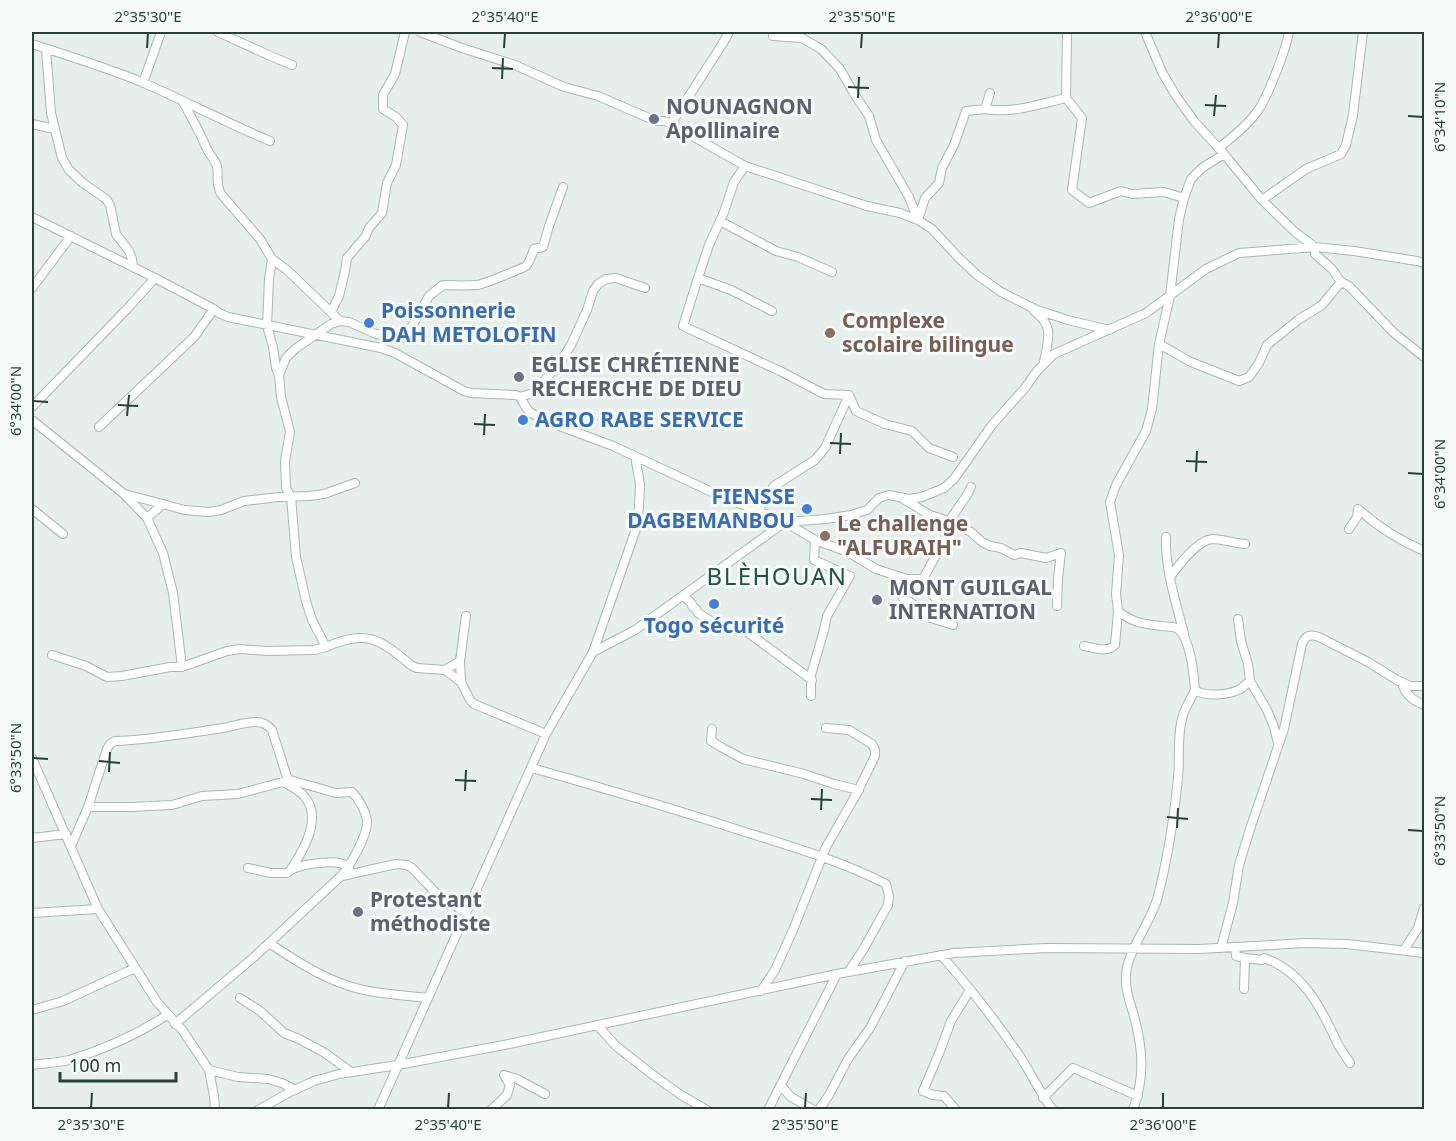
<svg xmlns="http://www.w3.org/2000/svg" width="1456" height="1141" font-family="'Noto Sans',sans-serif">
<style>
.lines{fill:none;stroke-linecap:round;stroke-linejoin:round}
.minor-casing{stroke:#a8b8b2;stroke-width:10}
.minor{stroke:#fff;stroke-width:8}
.ticks{fill:none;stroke:#24423a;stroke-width:2}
.worship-dot{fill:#6b7280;stroke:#f7fbf9;stroke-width:2}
.shop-dot{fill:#3f7fe0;stroke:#f7fbf9;stroke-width:2}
.education-dot{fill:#8d6e63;stroke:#f7fbf9;stroke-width:2}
.labels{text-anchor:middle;stroke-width:6;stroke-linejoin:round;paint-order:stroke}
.worship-label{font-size:21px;font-weight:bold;fill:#5b616d;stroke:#f7fbf9;text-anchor:start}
.shop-label{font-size:21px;font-weight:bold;fill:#366cbe;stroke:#f7fbf9;text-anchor:start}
.education-label{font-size:21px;font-weight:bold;fill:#785e54;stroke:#f7fbf9;text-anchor:start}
.quarter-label{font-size:24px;letter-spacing:1.5px;fill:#1f5548;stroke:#f7fbf9}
.neatline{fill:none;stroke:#24423a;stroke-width:2}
.ticks-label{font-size:15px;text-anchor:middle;fill:#24423a}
</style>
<rect width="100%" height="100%" fill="#e6efeb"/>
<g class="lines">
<defs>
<path id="minor" d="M218,32L266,54L292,65
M420,32L462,48L515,65L564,87L598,96L656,121H665L671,124L745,166L867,206L900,213L918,220L932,229L959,258L977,275L1001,292L1037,310L1068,320L1109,330
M1145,32L1162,72L1176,96L1194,121L1224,154L1262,200L1295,232L1315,247V254L1332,269L1341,282L1322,305L1298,320L1267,345L1259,363L1249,377L1239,381L1191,362L1159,344
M773,36L802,38L821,49L840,69L853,92L869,116L876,140L909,197L918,220L925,198L939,183L942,168L954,145L966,111L985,109L990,93
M32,44C69,56 108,68 144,83C187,102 227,123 270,141
M46,49L51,113L62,158L69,170L83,183L106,199L110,205L116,234L129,251L132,259L133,267
M143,83L161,32
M1066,98L1067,32
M183,102C192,118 200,133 207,149C210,155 215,160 217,166C219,177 215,182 221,194L260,239L272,259L287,270L340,321
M985,109C1011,114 1040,104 1066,98L1082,118L1072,190L1089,203L1121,191L1132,194L1164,192L1184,198
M32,124L54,129
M671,124L723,43L729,32
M1219,148C1232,137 1246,127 1256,113C1267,100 1286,49 1289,32
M1224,154L1202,168L1191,179L1184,198L1179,219L1170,296L1159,344L1152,409L1146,431L1116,485L1110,502L1119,555L1116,594L1118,611C1133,623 1143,624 1162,626C1166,627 1172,626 1176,628C1190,634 1194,676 1195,690C1205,697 1228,695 1238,690C1243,688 1246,684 1250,681
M745,166L734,182L724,212L709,245L698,278L731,290L772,311
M1262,200L1306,169L1341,154L1346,145L1353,115L1363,32
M32,217L155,278L212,308L219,313L228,317L381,348L395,353L464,391L471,393L516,395L520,397L527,409L531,413L546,421L613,446L716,494L785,522L815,540L848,552L876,569L907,579H923L947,535L949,521L930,515L900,497
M720,221L776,251L798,257L832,272
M272,259L269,279L267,326L273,347L276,368L279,375
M698,278L683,326L780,371L824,394L849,395L856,411L885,424L912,431L929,448L953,457
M1341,282L1349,286L1393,332L1424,357
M32,288L71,236
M1034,311C1055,326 1048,340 1044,362
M331,312L339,296L345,271L347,258L365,237L369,228L382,213L387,183L396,165L403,125L396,117L383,109V95L395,74L405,32
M520,397L533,393L559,364L571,345L587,310L593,291L598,284L606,279L616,278L645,288
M32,407L126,310L155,278
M32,420L124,494L147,518L163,553L173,593L182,667
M99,427L194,337L214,309
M125,494L185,510L209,512L221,510L244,501L279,497L309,496L324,494L355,483
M32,509L63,534
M758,510L774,486L815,460L825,448L849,395
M147,518L162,505
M952,518V523L971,532L982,542L990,546L1001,548L1014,555L1021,553L1046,558L1061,553L1058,578L1057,606
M950,520L967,495L971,487
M1349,529L1357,517L1358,509C1377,526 1401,541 1424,551
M1166,537C1165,570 1176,602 1184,634
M1170,577C1178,566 1198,540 1212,539C1222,539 1234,543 1245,544
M684,596L692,604V606L696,609L698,613L722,628L743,629L812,680
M903,598L923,610L929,609L935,613L931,618L953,625L923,579
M1238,619L1241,641L1248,664L1250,681L1267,710L1274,727L1278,743
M1084,646C1095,648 1107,653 1115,645L1118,611
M593,652L635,630L785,522L826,519L851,515L867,510L879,498L889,495L909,499L922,497L944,488L954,479L992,425L1025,388L1037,371L1054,354L1146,313L1206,269L1239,253L1315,247L1354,251L1417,261L1424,263
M52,655L86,666L107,677L122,676L170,667H182L227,651L240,649L267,651L314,650L326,647
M460,661L461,682
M445,670L460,661L466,616
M1402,682C1404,694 1414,701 1424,705
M811,696V675L824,630L827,616L850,576L814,560L815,540
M712,729L711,741L721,747L743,759L804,774L834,784L859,790
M546,734L474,704L470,700L461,682L445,670L417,668L412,666C380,639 367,629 326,647L312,620L306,601L296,557L291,497L286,488L285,461L290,432L281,397L279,375L286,358L295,349L331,324L340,321L349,322L376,334L402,338L407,335L429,296L443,285C454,285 466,286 477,285C482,285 523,268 526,266C530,262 532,254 534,249L543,247L549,226L563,187
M32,758L98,909L157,1002L183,1031L209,1070L214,1096L215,1110
M532,768C603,788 675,809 745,832C793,847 841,861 886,884L889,896L888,905L863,950L849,971
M285,783C292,787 299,790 304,796C323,817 304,850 291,869
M88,807H131L172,805L202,796L238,794L290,780
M32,838L66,834
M71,846L88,807L107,749L110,744L115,741C151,740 188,733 223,728C234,726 245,722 256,722C263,722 268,725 272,730L287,777L290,780L336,793L352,792C359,799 366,812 367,821C368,835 350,866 341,876L254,957L175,1024
M248,868L271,873H287C296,864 327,861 340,863C343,864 346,866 349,867
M342,876L396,864L407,865L412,868L437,894L466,913
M32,913L98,909
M269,943C293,959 319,976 346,985C372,994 401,995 428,998
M1235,947L1236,956L1245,958L1244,989
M1221,948L1233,903L1239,865L1251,826L1284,729L1302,644C1306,635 1310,634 1319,637L1368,662L1397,680L1410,686H1424
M1404,950L1418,928L1424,908
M941,955C969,987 997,1022 1021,1058C1032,1075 1040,1093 1053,1110
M1245,958L1262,960L1264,958C1302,971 1320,1006 1336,1040C1339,1048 1346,1056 1350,1063
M761,991L775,970L793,930L826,847L857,793L875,756V750L872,744L849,730L826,728
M240,998L260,1011L284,1033L299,1039L325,1053L351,1072
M32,1010L63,1001L135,968
M597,1025L616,1046L653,1075L681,1095L707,1110
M32,1065C44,1063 57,1063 69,1060C102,1050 138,1034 167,1015
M209,1070L238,1077L268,1079L282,1083L295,1090
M780,1088L784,1089L791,1097L814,1110
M1043,1098L1073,1068L1138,1096
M258,1110L290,1092L314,1081L339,1074L398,1065L509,1044L837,974L954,953L1046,948L1199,949L1306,943L1347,944L1424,953
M378,1110L546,734L593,652L636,529L639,507L640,484L635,456
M491,1110L507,1095L510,1085L504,1075L517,1079L545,1094
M768,1110L837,974
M819,1110L829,1095L848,1059L870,1028L905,961
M956,1110L944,1096L933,1095L923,1091L940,1051L951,1021L970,990
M1133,1110C1145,1077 1143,1049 1134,1016C1130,1002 1125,990 1126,975C1127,951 1152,921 1158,896C1168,857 1174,818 1178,778C1180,760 1177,737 1182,719C1184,709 1191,699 1195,690"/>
</defs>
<use href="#minor" class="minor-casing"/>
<use href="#minor" class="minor"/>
</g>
<path class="ticks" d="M147,48L148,33M504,48L505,33M861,48L862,33M1218,48L1219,33M492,68L513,69M502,79L503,58M848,87L869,88M858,98L859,77M1205,105L1226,106M1214,116L1216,95M1408,116L1423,117M33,401L48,402M118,405L138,406M127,416L129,395M474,424L495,425M484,435L485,414M830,443L851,444M840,454L841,433M1186,461L1207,462M1196,472L1197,451M1408,473L1423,474M33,758L48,759M99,761L120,763M109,772L110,752M455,780L476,781M465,791L466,770M811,799L832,800M821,810L822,789M1167,817L1188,819M1177,828L1178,808M1408,830L1423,831M91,1108L92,1093M448,1108L449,1093M805,1108L806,1093M1163,1108V1093"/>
<g class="worship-dot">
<circle cx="654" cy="119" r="6"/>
<circle cx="519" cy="377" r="6"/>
<circle cx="877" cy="600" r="6"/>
<circle cx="358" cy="912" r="6"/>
</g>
<g class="shop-dot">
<circle cx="369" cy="323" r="6"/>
<circle cx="523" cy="420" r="6"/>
<circle cx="807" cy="509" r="6"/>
<circle cx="714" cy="604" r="6"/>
</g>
<g class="education-dot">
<circle cx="830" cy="333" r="6"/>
<circle cx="825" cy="536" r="6"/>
</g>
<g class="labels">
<g class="worship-label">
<text x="666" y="114">NOUNAGNON<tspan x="666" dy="24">Apollinaire</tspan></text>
<text x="531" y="372">EGLISE CHRÉTIENNE<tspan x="531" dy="24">RECHERCHE DE DIEU</tspan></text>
<text x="889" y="595">MONT GUILGAL<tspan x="889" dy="24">INTERNATION</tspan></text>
<text x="370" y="907">Protestant<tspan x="370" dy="24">méthodiste</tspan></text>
</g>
<g class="shop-label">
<text x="381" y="318">Poissonnerie<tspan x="381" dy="24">DAH METOLOFIN</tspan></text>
<text x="535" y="427">AGRO RABE SERVICE</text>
<text x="795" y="504" text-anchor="end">FIENSSE<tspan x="795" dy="24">DAGBEMANBOU</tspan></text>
<text x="714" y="633" text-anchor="middle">Togo sécurité</text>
</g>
<g class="education-label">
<text x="842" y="328">Complexe<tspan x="842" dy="24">scolaire bilingue</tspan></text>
<text x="837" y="531">Le challenge<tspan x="837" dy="24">"ALFURAIH"</tspan></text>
</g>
<g class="quarter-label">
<text x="777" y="585">BLÈHOUAN</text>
</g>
</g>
<rect width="1456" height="1141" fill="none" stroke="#f7fbf9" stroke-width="66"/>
<path d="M60 1072v9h116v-9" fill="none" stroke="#24423a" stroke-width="3"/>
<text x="69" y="1072" font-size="18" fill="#24423a" stroke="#f7fbf9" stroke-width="4.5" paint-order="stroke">100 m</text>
<rect x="33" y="33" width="1390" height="1075" class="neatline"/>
<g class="ticks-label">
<text x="148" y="22">2°35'30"E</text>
<text x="505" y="22">2°35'40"E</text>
<text x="862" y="22">2°35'50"E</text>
<text x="1219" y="22">2°36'00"E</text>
<text transform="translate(1440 117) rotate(-90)" y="5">6°34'10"N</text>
<text transform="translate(16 401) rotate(-90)" y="5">6°34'00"N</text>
<text transform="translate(1440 474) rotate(-90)" y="5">6°34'00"N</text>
<text transform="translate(16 758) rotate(-90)" y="5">6°33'50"N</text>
<text transform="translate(1440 831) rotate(-90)" y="5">6°33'50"N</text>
<text x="91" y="1130">2°35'30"E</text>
<text x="448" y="1130">2°35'40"E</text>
<text x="805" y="1130">2°35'50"E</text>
<text x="1163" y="1130">2°36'00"E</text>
</g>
</svg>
